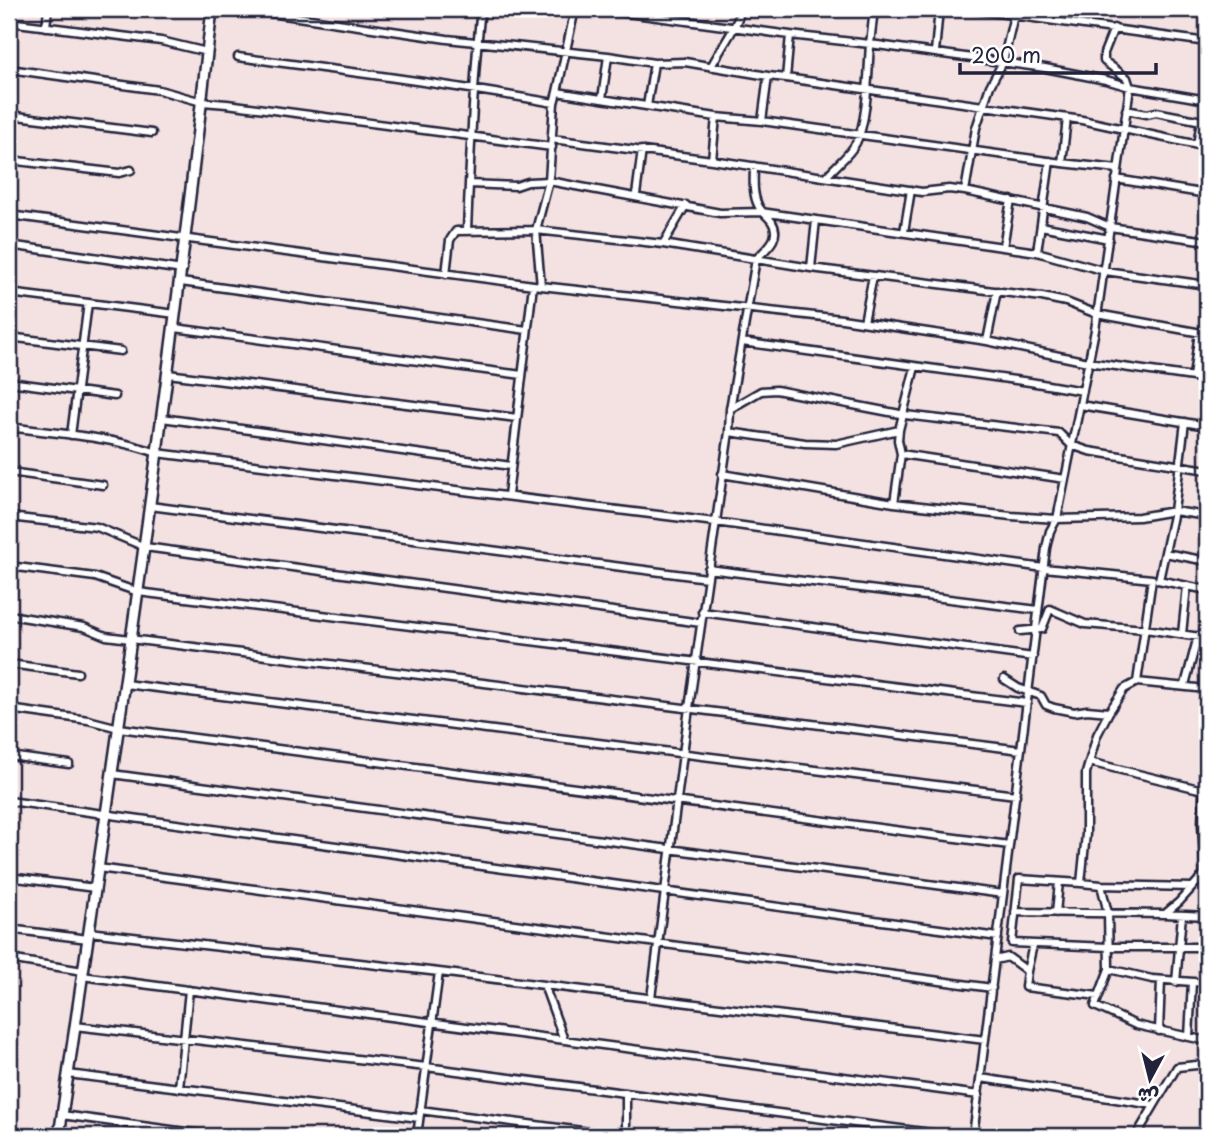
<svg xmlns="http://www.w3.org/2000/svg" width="1216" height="1145" font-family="'Playpen Sans','Playpen Sans Arabic',sans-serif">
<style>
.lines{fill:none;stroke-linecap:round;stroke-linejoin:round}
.street-casing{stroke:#22223b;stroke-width:11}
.secondary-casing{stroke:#22223b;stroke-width:14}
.street{stroke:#fff;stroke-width:6}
.secondary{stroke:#fff;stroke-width:9}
</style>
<rect width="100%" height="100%" fill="#f4e2e2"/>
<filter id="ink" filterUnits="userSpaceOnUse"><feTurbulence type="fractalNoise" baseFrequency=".0143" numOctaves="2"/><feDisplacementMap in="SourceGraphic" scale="14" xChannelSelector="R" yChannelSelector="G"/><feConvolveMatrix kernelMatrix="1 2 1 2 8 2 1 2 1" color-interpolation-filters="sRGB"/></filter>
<g filter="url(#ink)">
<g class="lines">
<defs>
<path id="street" d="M243,9L447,39L608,56L654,63L685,62L768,76
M597,9L790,35
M969,9L1207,42
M9,22L161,41L207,52
M46,27L48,9
M935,52L939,9
M238,57C344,71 449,84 554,103L549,181L528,182L516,186L469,184C472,125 474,67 481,9
M711,67C721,47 736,30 741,9
M9,69L159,90L202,102L227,104L552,147
M786,78L1082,120L1207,147
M557,92L575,9
M602,99L608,56
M554,103L557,92L716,117
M647,106L654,63
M1126,110L1147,114L1156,112L1207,122
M9,115L152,133
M762,121L1062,163L1118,169
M552,139L712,160L922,192L949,189L965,191L1087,217L1110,227L1207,241
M1197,145L1201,121
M9,160L119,173L131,170
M712,160L716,117L762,121L768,76L786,78L790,35L870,44L874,9
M1062,163L1067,118
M827,176C836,165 849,156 856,143C868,121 868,70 870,44L1045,68L1106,80L1130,87L1207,100
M1116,179L1207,194
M965,191L976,128L990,86L1003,62L1014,15
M636,195L642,150
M9,215L541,286L536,230L549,181L720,213L761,212L1037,252L1105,271L1207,285
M1041,226L1109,239
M467,230L469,184
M904,232L911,190
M663,244L811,268L1042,297L1066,302L1097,314L1207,334
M9,245L183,270
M1003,247L1011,200
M1037,252L1050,161
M811,268L816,220
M446,274L450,240L456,231L536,230L663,244L686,205
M181,282L527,330
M541,286L842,319L987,341L1088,362L1207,379
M9,293L176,314
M864,322L873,276
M175,328L522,375
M9,337L121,351
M987,341L997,291
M742,342L1030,382L1083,391
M168,374L517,418
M1193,377L1199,332
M9,382L115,396
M1080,405L1207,426
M730,409L761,391L776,390L905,415L1059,433L1071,445L1089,451L1207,470
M162,418L511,466
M9,427C58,434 110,436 157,453L715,522L1044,568L1152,579L1137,682
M729,432L805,443L836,444L899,430
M71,435L88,303
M901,454L1065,479
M9,472L103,485
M722,474L894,503L1011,516L1057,519L1139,517L1174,511L1207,516
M508,495L533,285
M894,503L901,454L898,440L899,430L915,367
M150,506L707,578
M9,517L97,527L145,547L701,623
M1165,553L1207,561
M9,566L95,577L138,592L1027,703
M708,569L1038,610
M1158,580L1207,590
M1159,580L1174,511L1185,422
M702,612L1033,657
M9,615L84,627L106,636L1021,750
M1020,631L1042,629L1050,609L1085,624L1145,629L1207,638
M1182,634L1187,586
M9,664L78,673
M1004,679L1018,688L1041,696L1046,705L1054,708L1074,712L1087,710L1109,712
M125,684L1016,795
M1185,685L1198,636
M1207,689L1137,682L1124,689L1109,712L1097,735L1086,773V834L1081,883L1019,879L1012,943L1109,947H1207
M9,709L88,720L119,728L1009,845
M9,756L69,764
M1089,762L1203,790
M112,774L1003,894
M9,801L998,937
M98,868L992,988
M1205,873L1202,825L1205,752L1207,748
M9,877L95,888
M1081,883L1101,885L1108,913L1109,969L1095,1006L1136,1025L1207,1041
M1101,885L1192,887
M1015,912L1165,914L1179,902L1207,871
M1056,913L1059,882
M1165,914L1207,916
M9,929L88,939
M89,932L439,972L985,1040
M9,959L83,971
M10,959L12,930
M995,960L1008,957L1027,971L1025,987L1098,996
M1109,969L1152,979L1207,983
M1027,971L1033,945
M82,976L979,1095
M1176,982L1182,915
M544,985L564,1040
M651,998L689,708L729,432L730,409L756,259C766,249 782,238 772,222C768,216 761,212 758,205C752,193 754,178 754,166
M75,1026L426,1067L954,1136
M1159,1031L1161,980
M1189,1037L1192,982
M68,1074L419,1118
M981,1078L1154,1105
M179,1088L189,990
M626,1093V1136
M420,1110L620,1136
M62,1115L215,1136
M417,1136L439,972
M973,1136L1046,548L1050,531L1057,519L1095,330L1130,87L1127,78L1104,61V53L1114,28
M1136,1136L1177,1067L1207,1064"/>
<path id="secondary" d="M59,1136C114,761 170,386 212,9"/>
</defs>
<use href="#street" class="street-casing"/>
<use href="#secondary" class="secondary-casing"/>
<use href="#street" class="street"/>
<use href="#secondary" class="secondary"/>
</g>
</g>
<rect width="1216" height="1145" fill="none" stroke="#fff" stroke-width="35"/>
<rect x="18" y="18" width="1181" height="1110" fill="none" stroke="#22223b" stroke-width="2.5" filter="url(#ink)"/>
<g transform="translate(1150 1079) rotate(187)" stroke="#ffffff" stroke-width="5" paint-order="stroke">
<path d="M0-5L12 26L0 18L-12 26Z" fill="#22223b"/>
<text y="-10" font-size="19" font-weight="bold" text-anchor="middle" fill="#22223b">ش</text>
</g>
<path d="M960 63v10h196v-10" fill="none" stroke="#22223b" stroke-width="3.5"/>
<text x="971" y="63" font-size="21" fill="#22223b" stroke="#ffffff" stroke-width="5" paint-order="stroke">200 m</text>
</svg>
